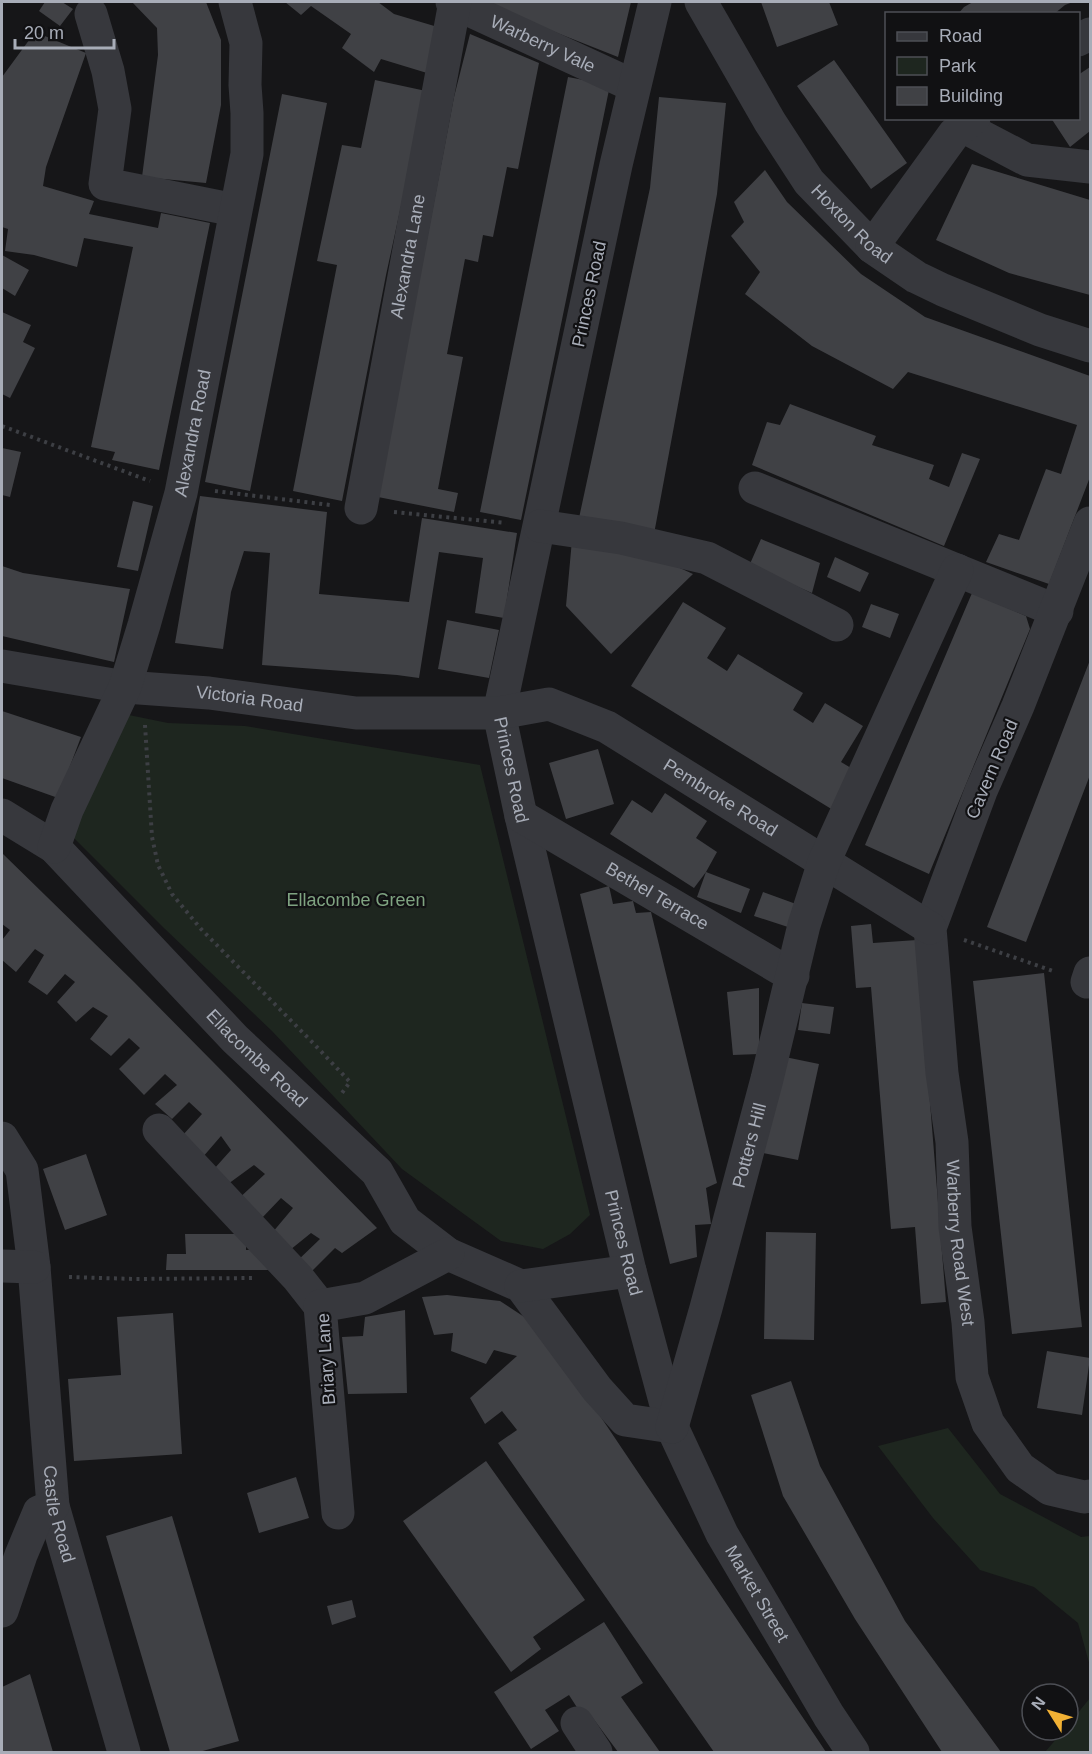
<svg xmlns="http://www.w3.org/2000/svg" width="1092" height="1754" font-family="Arial,sans-serif">
<style>
.green{fill:#1e261f}
.building{fill:#404145}
.lines{fill:none;stroke-linecap:round;stroke-linejoin:round}
.path{stroke:#3d3f44;stroke-width:4;stroke-dasharray:3 4.5;stroke-linecap:butt}
.minor{stroke:#37383d;stroke-width:33}
.labels{text-anchor:middle;stroke-width:4.5;stroke-linejoin:round;paint-order:stroke}
.street-label{font-size:18px;fill:#a8adb8;stroke:#111113}
.park-label{font-size:18px;fill:#7fa381;stroke:#111113}
</style>
<rect width="100%" height="100%" fill="#161618"/>
<path class="green" d="M119,713L168,723L245,726L480,765L590,1215L570,1234L543,1249L501,1241L402,1169L272,1031L165,929L70,834Z
M948,1428L1000,1494L1081,1537L1090,1536V1666L1078,1623L1034,1587L980,1570L933,1518L878,1446Z
M1090,1698V1752H1045L1064,1730H1068V1725Z"/>
<path class="building" d="M45,2H62L73,9L60,26L39,11Z
M132,2H206L221,40V105L206,183L142,177L158,55L157,28Z
M285,2H378L394,14L441,28L427,73L381,59L374,72L342,48L351,34L311,6L301,15Z
M479,2H631L618,57Z
M761,2H829L838,25L777,47Z
M973,2H1073L1065,5L1054,14H958L964,7Z
M35,32L86,53L46,167L43,186L94,201L89,214L158,228L161,213L210,223L159,470L112,460L115,452L91,447L133,247L84,238L77,267L34,255L5,251L8,229L2,227V77Z
M470,34L539,63L518,169L507,167L493,237L483,235L478,262L465,259L447,354L463,357L438,489L458,493L454,512L378,497L454,97Z
M834,60L907,163L871,189L797,86Z
M1090,67V131L1070,147L1051,118H1078V75Z
M568,77L610,85L521,520L480,512Z
M375,80L426,91L386,275L342,501L293,491L337,265L317,261L342,145L361,148Z
M282,94L327,103L250,491L205,482Z
M659,97L726,103L717,194L654,534L579,518L650,188Z
M972,164L1090,200V295L1009,273L936,240Z
M765,170L787,202L861,274L925,317L1090,376V477L1049,584L986,562L999,534L1019,540L1046,469L1061,474L1077,425L908,372L893,389L812,346L745,294L760,272L731,236L744,222L734,202Z
M2,255L29,270L15,296L2,288Z
M2,312L31,325L23,342L35,348L10,398L2,394Z
M790,404L876,436L872,445L934,465L929,479L949,487L962,453L980,459L944,546L752,465L767,422L780,425Z
M2,448L21,452L10,497L2,495Z
M200,496L327,512L319,594L409,602L422,518L517,533L504,618L475,613L483,558L439,552L419,678L397,675L262,665L270,553L244,551L231,592L223,649L175,643Z
M133,501L153,506L138,571L117,567Z
M761,539L820,563L812,593L749,566Z
M572,540L645,552L693,574L611,654L566,606Z
M835,557L869,573L860,592L827,577Z
M2,566L23,573L130,589L114,662L2,636Z
M972,593L1026,616L1030,629L929,874L865,845Z
M683,602L726,628L707,658L727,671L738,654L803,693L793,710L813,723L825,703L863,726L841,762L856,771L833,810L631,686Z
M871,604L899,614L890,638L862,627Z
M447,620L499,630L489,678L438,669Z
M1090,660V775L1026,942L987,927Z
M2,711L81,737L58,798L2,778Z
M598,749L614,804L566,819L549,763Z
M665,793L707,821L696,838L717,852L706,872L694,888L610,834L632,800L652,813Z
M2,853L134,982L377,1228L342,1253L335,1248L311,1272L295,1263L320,1239L311,1233L290,1250L272,1233L293,1208L281,1198L261,1219L236,1201L265,1174L254,1165L228,1184L214,1169L231,1150L221,1136L202,1158L182,1136L202,1114L189,1102L172,1119L155,1104L177,1085L165,1074L144,1095L119,1069L140,1048L129,1038L111,1056L90,1039L108,1016L93,1007L76,1022L57,1002L75,982L65,974L47,995L28,982L44,955L35,949L16,972L2,960V940L10,930L2,924Z
M706,872L750,889L741,913L697,897Z
M609,886L613,904L633,901L636,913L651,912L717,1183L706,1188L711,1224L695,1225L697,1257L670,1264L580,894Z
M763,892L796,904L788,927L754,916Z
M871,924L873,943L917,940L946,1302L921,1304L915,1227L891,1229L871,987L856,988L851,926Z
M1044,973L1082,1327L1012,1334L973,981Z
M759,988V1054L733,1055L727,992Z
M802,1003L834,1007L830,1034L798,1030Z
M785,1057L819,1064L798,1160L763,1153Z
M86,1154L107,1215L65,1230L43,1169Z
M766,1232L816,1233L814,1340L764,1339Z
M185,1234H246V1250H268L271,1270H166L167,1254H186Z
M447,1295L500,1301L541,1328L826,1752H714L498,1443L517,1430L502,1411L485,1424L470,1398L517,1356L494,1350L486,1364L451,1351L453,1333L434,1335L422,1297Z
M405,1310L407,1393L348,1394L342,1337L363,1336L365,1317Z
M173,1313L182,1454L74,1461L68,1379L121,1375L117,1317Z
M1047,1351L1090,1358L1082,1415L1037,1408Z
M791,1381L820,1466L905,1621L1001,1752H942L855,1619L783,1496L751,1395Z
M486,1461L585,1600L533,1637L541,1649L511,1672L403,1521Z
M296,1477L309,1518L259,1533L247,1493Z
M172,1516L239,1741L199,1752H170L106,1536Z
M352,1600L356,1617L332,1625L327,1606Z
M604,1622L643,1683L621,1697L660,1752H618L592,1717L585,1720L569,1695L545,1710L559,1731L531,1749L494,1692Z
M30,1674L53,1752H2V1687Z"/>
<g class="lines">
<path class="path" d="M2,426L150,481
M215,491L330,505
M394,512L506,523
M145,725L152,837L158,865L172,894L201,929L314,1044L350,1082L342,1093
M964,940L1056,972
M69,1277L135,1279L253,1278"/>
<g class="minor">
<path id="s1" d="M452,2L634,86"/>
<path id="s2" d="M655,2L616,165L499,713L521,816L630,1271L672,1427L722,1534L829,1716L853,1752"/>
<path id="s3" d="M701,2L770,122L809,182L872,247L916,277L943,290L1040,330L1090,346"/>
<path d="M91,14L108,71L115,109L105,184L235,210"/>
<path d="M1078,40L1090,34"/>
<path d="M964,127L1027,160L1090,167"/>
<path d="M872,247L954,134L974,118"/>
<path d="M755,488L1057,611"/>
<path id="s4" d="M361,508L455,2"/>
<path id="s5" d="M1090,523L1018,706L981,791L930,928L942,1073L952,1142L955,1227L968,1322L972,1377L988,1423L1020,1468L1050,1489L1084,1497L1090,1496"/>
<path d="M540,526L621,538L707,558L837,625"/>
<path id="s6" d="M2,666L125,687L209,693L356,713H499L549,704L607,727L930,928"/>
<path id="s7" d="M2,815L54,847L235,1039L377,1172L405,1221L448,1254L521,1286L597,1389L625,1420L672,1427"/>
<path id="s8" d="M521,816L793,976"/>
<path id="s9" d="M54,847L67,810L125,687L144,625L181,493L247,154V113L245,85L246,43L235,2"/>
<path d="M1087,982L1090,973"/>
<path d="M159,1130L298,1278L320,1306"/>
<path id="s10" d="M2,1138L22,1170L34,1267L53,1506L124,1752"/>
<path d="M2,1266L34,1267"/>
<path d="M521,1286L630,1271"/>
<path id="s11" d="M672,1427L706,1308L767,1079L804,925L824,862L957,570"/>
<path d="M338,1513L320,1306L365,1298L448,1254"/>
<path d="M2,1611L21,1555L39,1512L53,1506"/>
<path d="M577,1723L596,1752"/>
</g>
</g>
<g class="labels">
<g class="street-label">
<text dy="6" stroke="none"><textPath href="#s1" startOffset="100">Warberry Vale</textPath></text>
<text dy="6" stroke="none"><textPath href="#s3" startOffset="270">Hoxton Road</textPath></text>
<text dy="6" stroke="none"><textPath href="#s4" startOffset="256">Alexandra Lane</textPath></text>
<text transform="translate(589 294) rotate(-78)" y="6">Princes Road</text>
<text dy="6" stroke="none"><textPath href="#s9" startOffset="438">Alexandra Road</textPath></text>
<text dy="6" stroke="none"><textPath href="#s6" startOffset="250">Victoria Road</textPath></text>
<text dy="6" stroke="none"><textPath href="#s2" startOffset="786">Princes Road</textPath></text>
<text transform="translate(992 769) rotate(-67)" y="6">Cavern Road</text>
<text dy="6" stroke="none"><textPath href="#s6" startOffset="747">Pembroke Road</textPath></text>
<text dy="6" stroke="none"><textPath href="#s8" startOffset="158">Bethel Terrace</textPath></text>
<text dy="6" stroke="none"><textPath href="#s7" startOffset="354">Ellacombe Road</textPath></text>
<text dy="6" stroke="none"><textPath href="#s11" startOffset="292">Potters Hill</textPath></text>
<text dy="6" stroke="none"><textPath href="#s2" startOffset="1272">Princes Road</textPath></text>
<text dy="6" stroke="none"><textPath href="#s5" startOffset="752">Warberry Road West</textPath></text>
<text transform="translate(326 1359) rotate(-94)" y="6">Briary Lane</text>
<text dy="6" stroke="none"><textPath href="#s10" startOffset="384">Castle Road</textPath></text>
<text dy="6" stroke="none"><textPath href="#s2" startOffset="1650">Market Street</textPath></text>
</g>
<g class="park-label">
<text x="356" y="906">Ellacombe Green</text>
</g>
</g>
<rect width="1092" height="1754" fill="none" stroke="#a8adb8" stroke-width="6"/>
<rect x="885" y="12" width="195" height="108" fill="#111113" stroke="#4d4f55" stroke-width="1.5"/>
<rect x="897" y="32" width="30" height="9" fill="#37383d" stroke="#4d4f55" stroke-width="1.5"/>
<text x="939" y="42" font-size="18" fill="#a8adb8">Road</text>
<rect x="897" y="57" width="30" height="18" fill="#1e261f" stroke="#4d4f55" stroke-width="1.5"/>
<text x="939" y="72" font-size="18" fill="#a8adb8">Park</text>
<rect x="897" y="87" width="30" height="18" fill="#404145" stroke="#4d4f55" stroke-width="1.5"/>
<text x="939" y="102" font-size="18" fill="#a8adb8">Building</text>
<g transform="translate(1050 1712) rotate(307)"><circle r="28" fill="#111113" stroke="#4d4f55" stroke-width="1.5"/>
<path d="M0-4.5L10 22L0 15L-10 22Z" fill="#f2b134"/>
<text y="-9" font-size="16" font-weight="bold" text-anchor="middle" fill="#a8adb8">N</text>
</g>
<path d="M15 39v9h99v-9" fill="none" stroke="#a8adb8" stroke-width="3"/>
<text x="24" y="39" font-size="18" fill="#a8adb8" stroke="#111113" stroke-width="4.5" paint-order="stroke">20 m</text>
</svg>
